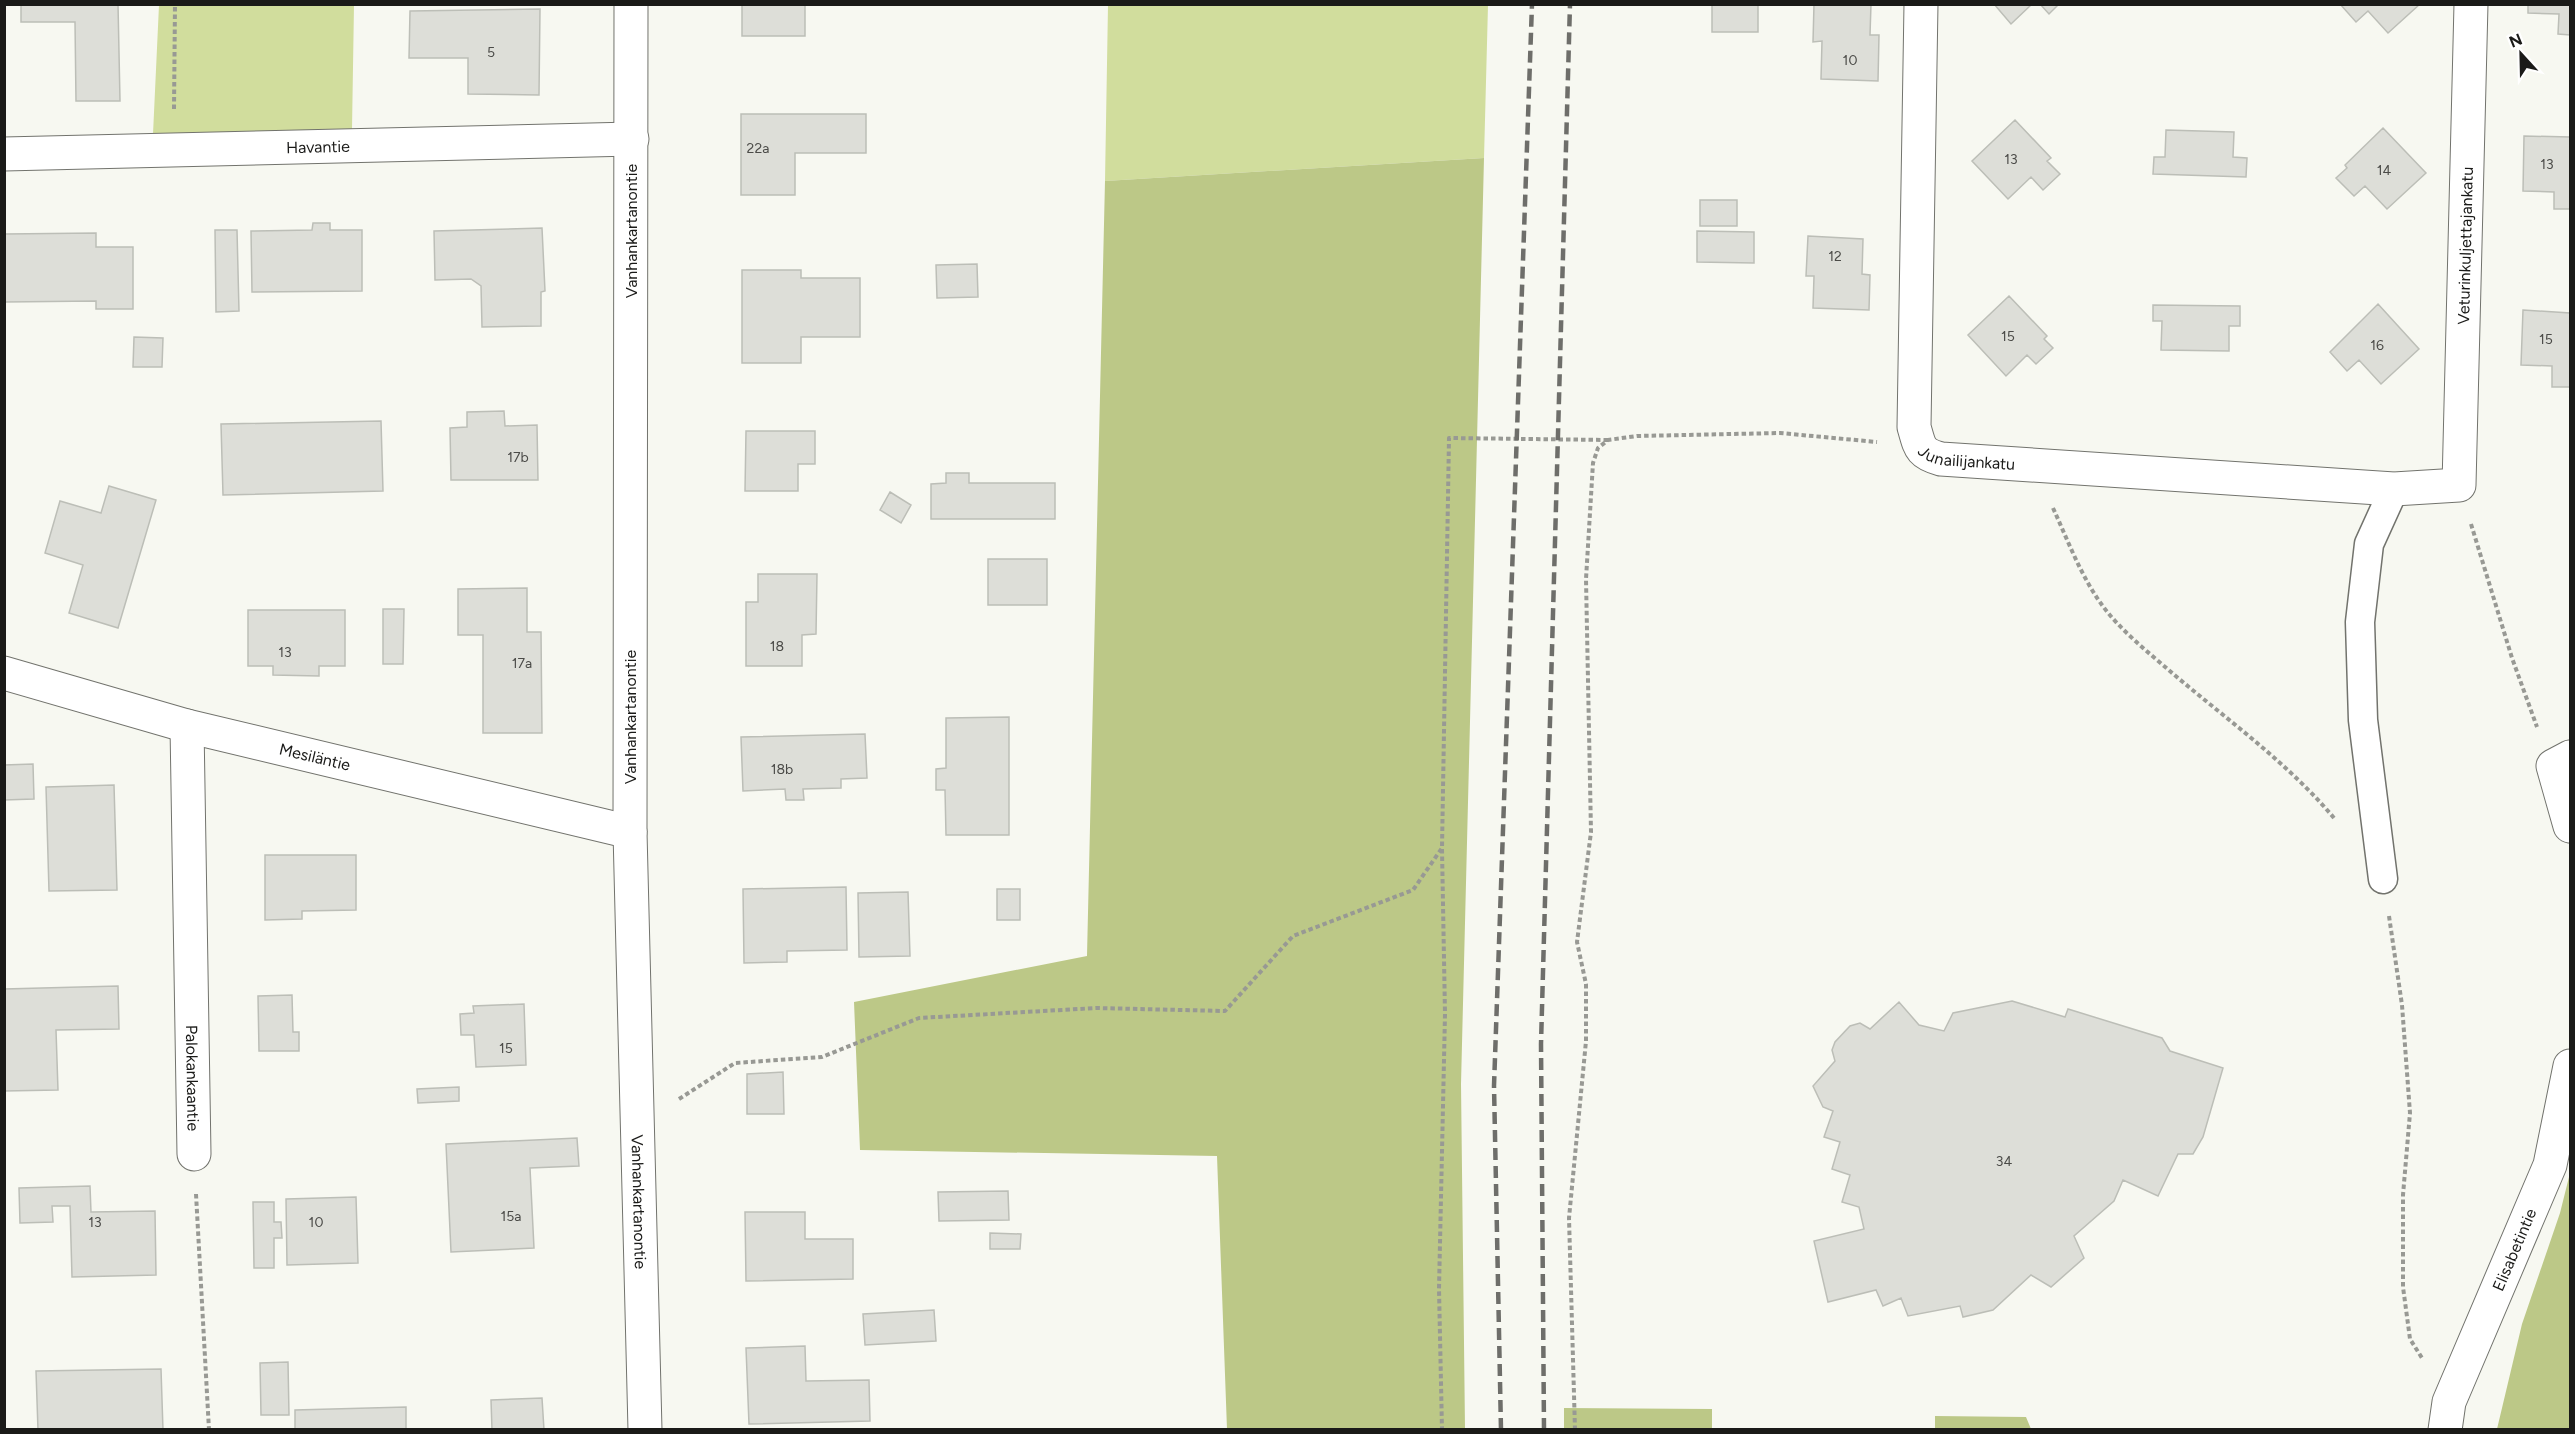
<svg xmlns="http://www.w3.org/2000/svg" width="2575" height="1434" font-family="Figtree,sans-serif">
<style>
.green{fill:#d1dd9d}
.forest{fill:#bcc887}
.building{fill:#ddded8;stroke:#bcbeb7;stroke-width:1.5}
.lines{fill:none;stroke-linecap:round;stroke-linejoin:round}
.service-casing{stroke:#72736d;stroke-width:31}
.minor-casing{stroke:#72736d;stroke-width:35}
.path{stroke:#989994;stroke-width:4;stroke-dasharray:4.5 3;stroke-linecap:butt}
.service{stroke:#fff;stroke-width:28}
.minor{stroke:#fff;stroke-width:33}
.rail{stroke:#6e6e6a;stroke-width:4.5;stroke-dasharray:12 6;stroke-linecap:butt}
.labels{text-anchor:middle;stroke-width:6;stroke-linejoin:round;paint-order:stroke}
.number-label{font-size:14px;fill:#4b4b48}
.street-label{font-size:16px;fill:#1a1a18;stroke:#fff}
</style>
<rect width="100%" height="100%" fill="#f7f8f1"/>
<path class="green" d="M159,5H354L352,129L153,134Z
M1108,5H1488L1484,158L1105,181Z"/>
<path class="forest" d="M1484,158L1461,1084L1465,1429H1227L1217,1156L860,1150L854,1002L1087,956L1105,181Z
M2570,1173V1429H2497L2522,1324L2560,1213Z
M1564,1408L1712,1409V1429H1564Z
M1935,1416L2026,1417L2031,1429H1935Z"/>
<path class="building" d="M21,4H118L120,101H76L75,22H21Z
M742,4H805V36H742Z
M1712,4H1758V32H1712Z
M1814,4H1871L1870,35H1879L1878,81L1821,79L1822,41L1813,42Z
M1994,4H2032L2011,24Z
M2040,4H2059L2049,14Z
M2340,4H2420L2388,33L2368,11L2356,22Z
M2528,4H2570V35L2558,34L2559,14L2528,13Z
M540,9L539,95L468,94V58H409L410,11Z
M741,114H866V153H795V195H741Z
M2015,120L2051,158L2047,161L2060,174L2043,190L2031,177L2008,199L1972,161Z
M2383,128L2426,173L2387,209L2365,186L2354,196L2336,178L2347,168L2345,165Z
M2166,130L2234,132L2233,157L2247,158L2246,177L2153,174L2154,157H2165Z
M2524,136L2570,137V209H2554V192L2523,191Z
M1700,200H1737V226H1700Z
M313,223H330V230H362V291L252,292L251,231L312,230Z
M542,228L545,291L541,292V326L482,327L481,286L471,279L435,280L434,231Z
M215,230H237L239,311L216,312Z
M1697,231L1754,232V263L1697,262Z
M96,233V247H133V309H96V301L5,302V234Z
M1808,236L1863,239L1862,274L1870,275L1869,310L1813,308L1814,276H1806Z
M977,264L978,297L937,298L936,265Z
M742,270H801V278H860V337H801V363H742Z
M2009,296L2047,336L2044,339L2053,348L2036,364L2027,355L2006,376L1968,335Z
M2378,304L2419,349L2381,384L2359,360L2347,371L2330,352Z
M2153,305L2240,306V326H2229V351L2161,350L2162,321H2153Z
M2523,310L2570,313V387H2552V366L2521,365Z
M134,337L163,338L162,367H133Z
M504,411L505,426L537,425L538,480H451L450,428L467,427V412Z
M381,421L383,491L223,495L221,424Z
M746,431H815V464H798V491H745Z
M946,473H969V483H1055V519H931V484L946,483Z
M109,486L156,500L118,628L69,613L83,565L45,553L60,501L101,513Z
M890,492L911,505L901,523L880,510Z
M988,559H1047V605H988Z
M758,574H817L816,634L802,635V666H746V602H758Z
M527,588V632H541L542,733H483V635H458V589Z
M383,609H404L403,664H383Z
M248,610H345V666H319V676L273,675V666H248Z
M1009,717V835H946L945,790H936V769L946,768V718Z
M865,734L867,778L841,779V788L803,789L804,800H786L785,789L743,791L741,737Z
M33,764L34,799L4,800V765Z
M114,785L117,890L49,891L46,787Z
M265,855H356V910L302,911V919L265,920Z
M846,887L847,950L787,951V962L744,963L743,889Z
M997,889H1020V920H997Z
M908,892L910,956L859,957L858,893Z
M118,986L119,1029L56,1030L58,1090L4,1091V989Z
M292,995L293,1032H299V1051H259L258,996Z
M2012,1001L2065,1017L2068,1009L2162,1038L2170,1051L2223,1068L2203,1137L2193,1154H2178L2158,1196L2123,1180L2114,1201L2074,1236L2084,1258L2051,1287L2031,1275L1993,1310L1963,1317L1960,1306L1908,1316L1901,1298L1883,1306L1876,1290L1828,1302L1814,1241L1864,1229L1859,1207L1842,1202L1850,1175L1832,1169L1840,1142L1824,1137L1833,1111L1823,1107L1813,1086L1835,1061L1832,1050L1835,1042L1850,1026L1860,1023L1870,1029L1899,1002L1919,1025L1944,1031L1953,1013Z
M524,1004L526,1065L476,1067L474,1035H461L460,1014L474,1013L473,1006Z
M783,1072L784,1114H747V1074Z
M459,1087V1101L418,1103L417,1089Z
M577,1138L579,1166L530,1168L534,1248L451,1252L446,1144Z
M90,1186L91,1212L155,1211L156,1275L72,1277L70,1206H52L53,1222L20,1223L19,1188Z
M1008,1191L1009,1220L939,1221L938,1192Z
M356,1197L358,1263L287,1265L286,1199Z
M253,1202H274V1222H281L282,1238H274V1268H254Z
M745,1212H805V1239H853V1279L746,1281Z
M990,1233L1021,1234L1020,1249H990Z
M934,1310L936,1341L865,1345L863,1314Z
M805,1346L806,1381L869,1380L870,1421L749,1424L746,1348Z
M288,1362L289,1415H261L260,1363Z
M161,1369L163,1430H38L36,1371Z
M542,1398L544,1430H492L491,1400Z
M406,1407V1430H295V1410Z"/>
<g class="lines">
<defs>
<path id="service" d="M2383,879L2363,720L2360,622L2369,544L2394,489"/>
<g id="minor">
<path id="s1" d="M631,4L630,832L645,1430"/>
<path id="s2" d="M1921,4L1914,427C1920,447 1919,453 1941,459L2394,489L2459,485L2471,4"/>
<path id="s3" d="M4,154L632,139"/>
<path id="s4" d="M4,673L187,726L630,832"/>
<path id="s5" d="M187,726L194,1154"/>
<path d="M2570,757L2553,766L2570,826"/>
<path id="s6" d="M2445,1430L2449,1402L2550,1165L2570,1066"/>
</g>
</defs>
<use href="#service" class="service-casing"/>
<use href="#minor" class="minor-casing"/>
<path class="path" d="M174,109L175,4
M2053,508C2068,541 2081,576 2102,605C2120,630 2148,652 2171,672C2226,719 2287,762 2334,818
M2471,524L2512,658L2537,727
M1442,849L1445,1014L1439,1289L1442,1430
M2389,916L2402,1005L2410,1113L2403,1195V1287L2410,1339L2422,1358
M679,1099L735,1063L822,1057L919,1018L1096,1008L1225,1011L1293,936L1413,890L1442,848L1449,438L1608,440
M196,1194L209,1430
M1575,1430L1569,1218L1586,1041V984L1577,942L1591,832L1586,579L1593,463L1598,448L1608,440L1637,436L1780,433L1877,442"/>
<use href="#service" class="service"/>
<use href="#minor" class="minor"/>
<path class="rail" d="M1501,1430L1494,1086L1532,4
M1544,1430L1541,1044L1570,4"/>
</g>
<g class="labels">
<g class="number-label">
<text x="491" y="57">5</text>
<text x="1850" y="65">10</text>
<text x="758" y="153">22a</text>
<text x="2011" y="164">13</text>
<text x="2547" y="169">13</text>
<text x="2384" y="175">14</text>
<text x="1835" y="261">12</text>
<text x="2008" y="341">15</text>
<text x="2546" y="344">15</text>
<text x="2377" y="350">16</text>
<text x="518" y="462">17b</text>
<text x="777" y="651">18</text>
<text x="285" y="657">13</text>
<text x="522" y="668">17a</text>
<text x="782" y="774">18b</text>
<text x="506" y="1053">15</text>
<text x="2004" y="1166">34</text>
<text x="511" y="1221">15a</text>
<text x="95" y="1227">13</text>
<text x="316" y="1227">10</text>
</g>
<g class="street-label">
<text dy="6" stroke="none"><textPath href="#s3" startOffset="314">Havantie</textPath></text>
<text transform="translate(631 231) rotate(-90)" y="6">Vanhankartanontie</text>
<text dy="6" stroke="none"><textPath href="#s2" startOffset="1227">Veturinkuljettajankatu</textPath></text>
<text dy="6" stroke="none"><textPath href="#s2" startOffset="494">Junailijankatu</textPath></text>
<text transform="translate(630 717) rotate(-90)" y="6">Vanhankartanontie</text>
<text dy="6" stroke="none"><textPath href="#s4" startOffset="322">Mesiläntie</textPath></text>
<text dy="6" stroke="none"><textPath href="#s5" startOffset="352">Palokankaantie</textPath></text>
<text dy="6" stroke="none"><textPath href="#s1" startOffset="1198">Vanhankartanontie</textPath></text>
<text dy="6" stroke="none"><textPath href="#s6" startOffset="194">Elisabetintie</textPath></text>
</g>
</g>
<rect width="2575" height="1434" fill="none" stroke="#1a1a18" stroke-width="12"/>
<g transform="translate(2521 54) rotate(338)" stroke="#ffffff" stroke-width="4.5" paint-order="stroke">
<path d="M0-4.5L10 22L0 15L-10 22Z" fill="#1a1a18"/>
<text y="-9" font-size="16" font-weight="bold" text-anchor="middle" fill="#1a1a18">N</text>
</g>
</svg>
